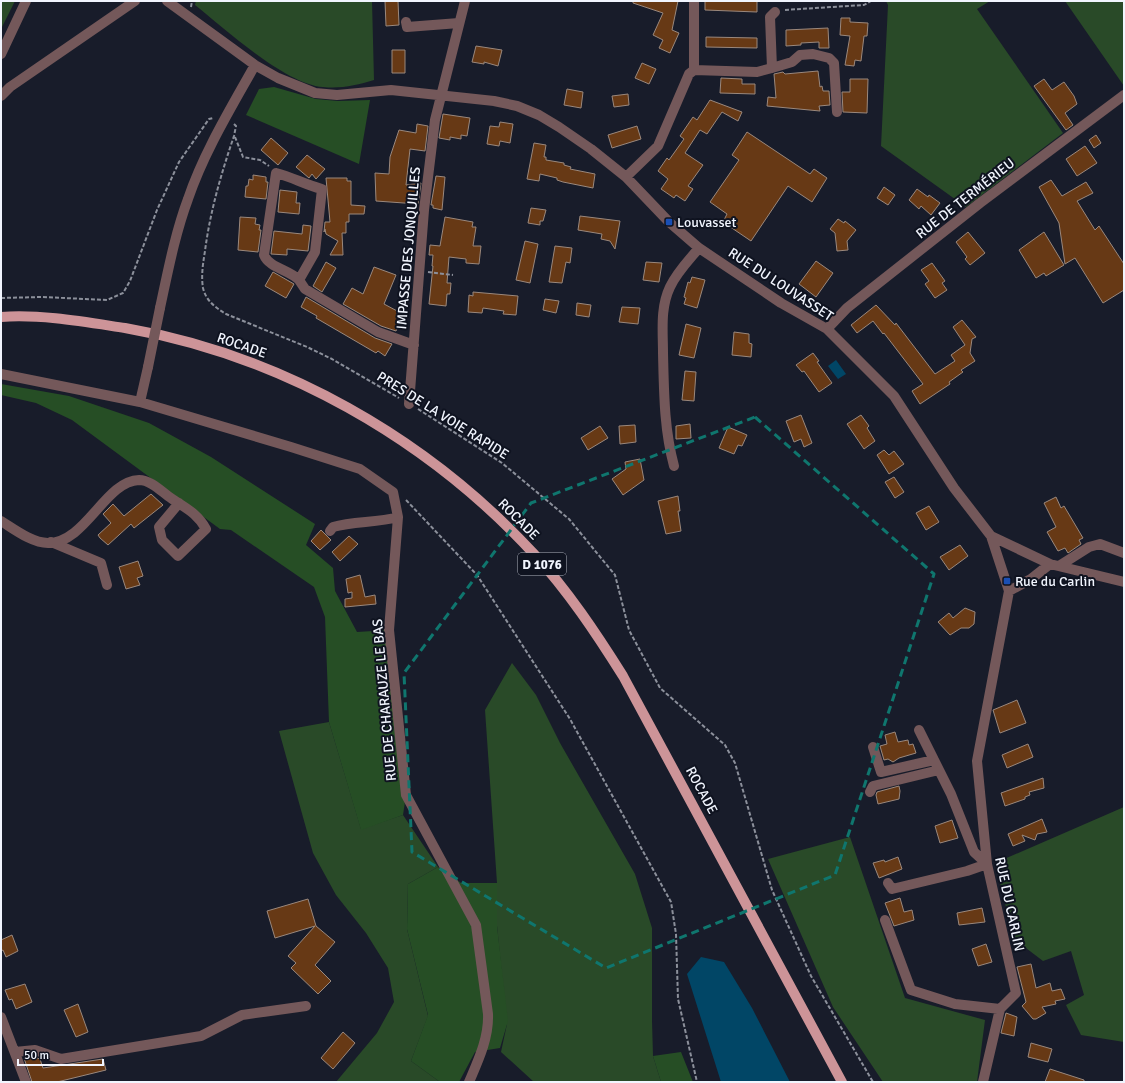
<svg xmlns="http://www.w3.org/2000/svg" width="1125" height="1083" font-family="Signika,sans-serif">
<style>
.green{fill:#294a28}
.forest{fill:#264e25}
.water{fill:#014666}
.building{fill:#673915;stroke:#9a887d}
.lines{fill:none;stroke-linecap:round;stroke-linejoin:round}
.path{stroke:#8c909b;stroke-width:2;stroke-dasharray:4 2;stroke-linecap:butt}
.minor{stroke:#74585a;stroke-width:10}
.major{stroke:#cd9498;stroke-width:10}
.minor-bridge{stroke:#74585a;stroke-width:10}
.marked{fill:none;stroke:#0f766e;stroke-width:3;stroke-dasharray:8 5;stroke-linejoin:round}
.transit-dot{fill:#1a4fb4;stroke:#0f1320;stroke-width:1.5}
.labels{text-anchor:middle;stroke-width:4;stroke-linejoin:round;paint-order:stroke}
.shield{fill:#0f1320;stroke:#adb1bb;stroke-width:1}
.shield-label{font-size:13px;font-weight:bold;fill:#f1f5fe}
.street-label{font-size:14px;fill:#f1f5fe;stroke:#0f1320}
.poi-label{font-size:14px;fill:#f1f5fe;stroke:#0f1320;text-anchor:start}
</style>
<rect width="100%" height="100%" fill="#181c2a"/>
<path class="green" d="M1,1H15L1,29Z
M196,1H372L374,80C357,85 341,89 323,87C285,84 225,29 195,5Z
M886,1H990L977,9L1063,133L966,207L881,146L888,5Z
M1065,1H1124V86Z
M512,663L536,695L560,743L635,874L652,928V1021L653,1056L661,1082H534L501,1052L507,1024L497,926V883L485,710Z
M329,722L361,829L403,815L438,867L408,884L407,929L428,1016L411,1061L440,1082H336L377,1033L394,1002L388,968L366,933L336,895L313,853L279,731Z
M1124,807V1042L1081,1035L1066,1005L1084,995L1071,951L1043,961L1014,939L995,863Z
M850,837L905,998L985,1020L977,1082H883L833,1007L768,859Z"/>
<path class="forest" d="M274,87L316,99L338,101L370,100L359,164L246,115L259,89Z
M1,384L69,396L149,423L211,457L315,524L306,545L333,568L335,591L357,632L389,630L406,795L403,815L361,830L329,722L325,617L314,587L231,530L220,529L72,420L36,403L1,395Z
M438,867L461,883H497V926L508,1021L500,1048L475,1052L459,1082H440L411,1061L428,1015L407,929L408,884Z
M681,1052L693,1082H661L653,1056Z"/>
<path class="water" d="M836,360L846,374L838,379L828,366Z
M701,957L724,962L752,1008L790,1082H721L687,974Z"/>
<path class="building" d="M385,1H398L399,25L386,26Z
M633,1H678L672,30L679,33L670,53L659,48L663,40L653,35L663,13L633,3Z
M705,1H757V12L705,10Z
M841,18H850V22L868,23L867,36H864L861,61L855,60L854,66L845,65L850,36L840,35Z
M828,28L829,48H819V42L801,43V45L786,46V30Z
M706,37L757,38V48L706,47Z
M476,46L502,50L498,66L484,62V64L472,62Z
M392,50H405V73H392Z
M642,63L656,69L649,84L635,78Z
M818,71L820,87L822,86L823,91H829L830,105L819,106L820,111L767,106L768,97L776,98L774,74L783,72L785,74Z
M721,78L742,79V84H755V94L720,93Z
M850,79H868L867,113L843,112L842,92H850Z
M1044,79L1052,90L1064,82L1074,96L1077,104L1065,113L1073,125L1066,130L1034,86Z
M567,89L583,92L581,108L564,105Z
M628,94L629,105L614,107L612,96Z
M710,100L742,112L738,121L722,112L707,134L700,130L685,153L703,165L688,186L693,189L685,201L676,195L674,198L661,189L668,179L658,171L667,158L669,160L684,139L680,136L693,117L697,120Z
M443,114L470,118L467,136L461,135V139L450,137V140L439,138Z
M500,122L513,124L510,143L500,141L499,146L487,144L490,126L499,127Z
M417,124L428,126L425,151L410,149L406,185L421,183L418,204L376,201L375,173L389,174L390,157L399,130L416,133Z
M637,126L641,139L612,148L608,135Z
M747,132L810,174L814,169L827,178L812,202L788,186L751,241L723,222L727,214L710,202L739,160L732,155Z
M1096,135L1101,143L1094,148L1089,140Z
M271,138L288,153L278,165L261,150Z
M534,143L546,145L544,157H546V160L564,163V165L571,167L570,169L595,174L593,188L563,182L557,180V178L540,174L539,181L527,179Z
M1085,146L1097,163L1077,176L1066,159Z
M307,155L325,169L316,179L312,174L309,178L296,167Z
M253,175L266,177V182H268L266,199L245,197L246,186H248L249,179L253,180Z
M436,176L445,177L442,210L433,208V205H431Z
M326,178H347V181H351V205L365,206L364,214H349V222H346V233H342L343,255H330L338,241L326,234L325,229L324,232L325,222H330Z
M1051,180L1062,196L1086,182L1093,193L1077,201L1095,230L1099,226L1124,264V290L1103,303L1075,258L1065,264L1059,223L1039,187Z
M884,187L895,195L888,205L877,198Z
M917,189L928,197L929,195L940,203L931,215L921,206L919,209L909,200Z
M280,190L297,192L296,203H300L299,214L278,212Z
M531,208L546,210L543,221H540V225L528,223Z
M580,216L620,221L615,249L610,241L601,239L602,234L578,230Z
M240,217L256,218L255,224L260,225L259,230H261L258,252L238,250Z
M445,217L473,222L472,227H476L473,246H481L479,264L466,263V259L449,257L447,283H451L450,294H447L446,306L429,304L433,266H432L433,255H429L430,245L440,246Z
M838,219L844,223L845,221L856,230L847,241L848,250L837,251L835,233L830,229Z
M303,225L311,226L308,251L287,249V255L271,254L274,231L302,234Z
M968,232L985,253L970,265L965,259L967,257L956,242Z
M1044,232L1064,265L1046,276L1044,273L1036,278L1019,250Z
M525,241L538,244L530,283L516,280Z
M555,246L572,248L570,263L566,262L562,283L549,282Z
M816,261L833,273L816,297L799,284Z
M326,262L336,268L322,292L313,286Z
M646,262L662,263L659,282L643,280Z
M932,263L945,281L942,283L947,290L935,298L925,284L929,281L921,270Z
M374,267L396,275L384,304L399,312L398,315L402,317L396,331L381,326L343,304L352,288L363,294Z
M273,272L294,284L286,298L265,286Z
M692,277L705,280L697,308L684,304L686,298L684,297L688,282L690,283Z
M473,292L518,296L516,315L503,314L504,311L483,308L482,313L468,312L469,295L473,296Z
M306,297L375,338L392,344L385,356L378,351L376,353L316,318L317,316L301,307Z
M545,299L559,301L556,313L543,310Z
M577,303L591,305L589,317L576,315Z
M876,305L895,325L896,323L935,374L955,361L951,355L965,345L953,327L962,320L976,337L972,339L970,353L975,361L961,370L963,372L949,382L950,384L920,404L912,391L923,384L884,333L883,334L873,321L857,333L851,325Z
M622,307L640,308L638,324L619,322Z
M686,324L701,328L694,358L679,355Z
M734,332L749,334V343L752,344L751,357L732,355Z
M813,353L819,361L817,362L832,383L819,392L804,371L802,372L796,365Z
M685,371L696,372L694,401L682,400Z
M801,415L812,443L804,447L801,439L794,442L786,421Z
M861,415L869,426L867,428L875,441L864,449L847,424Z
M690,424L691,438L676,439V426Z
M635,425L636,442L620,444L619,426Z
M600,426L608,438L588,450L581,438Z
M728,427L747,435L742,446L738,445L734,454L719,448Z
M884,450L889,455L894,451L904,464L889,474L877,455Z
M640,459L644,480L623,495L612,479L626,469L625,462Z
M894,477L904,492L895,498L885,482Z
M151,494L163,505L134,528L131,524L108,545L100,538L98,535L111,523L103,514L113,504L124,516Z
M678,496L680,511H678L681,531L666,534L658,501Z
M1056,497L1061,508L1064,506L1083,538L1079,540L1081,544L1068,553L1065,548L1058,551L1047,532L1056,527L1044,503Z
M929,506L939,522L926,530L916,513Z
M321,530L331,540L320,550L311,541Z
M349,536L358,544L340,561L332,552Z
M960,545L968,556L949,570L940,557Z
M138,561L143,576L137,578L140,585L126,589L119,567Z
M360,575L365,597L375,595L376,604L345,607V599L352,598V592L348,593L346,579Z
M965,608L975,612L974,624L969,628H961L950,635L938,622L949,613L953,618Z
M1017,700L1026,723L1000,733L993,710Z
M895,732L898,742L908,740L909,745L913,744L916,753L899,758L893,762L888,759L884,760L880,746L887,744L885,735Z
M1028,744L1033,757L1007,768L1002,755Z
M1043,778L1044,788L1029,792L1030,795L1025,797V799L1005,806L1001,793Z
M899,786L900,791L899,799L878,804L876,795L877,792Z
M1042,819L1047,832L1037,834L1035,840L1022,835L1025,841L1013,846L1008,834Z
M952,820L958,838L940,843L935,826Z
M898,857L902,869L879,878L873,863L884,860L885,862Z
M900,898L904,912L912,910L914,920L894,926L885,903Z
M308,899L316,926L335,942L315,965L331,981L318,994L291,968L296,963L288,956L315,926L275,938L267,911Z
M982,908L985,922L959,925L957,913Z
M12,935L18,951L6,957L3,950L1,951V940Z
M986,944L992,962L978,966L972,949Z
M1031,964L1036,988L1050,983L1052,991L1061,989L1065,999L1055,1001L1056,1004L1042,1007L1046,1013L1036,1019H1033L1022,1006L1026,1002L1017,967Z
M25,984L32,1002L16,1009L12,999L9,1000L5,990Z
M78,1004L88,1032L76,1037L64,1010Z
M1006,1013L1017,1017L1014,1036L1001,1033Z
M343,1032L355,1043L333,1069L321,1058Z
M1031,1043L1052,1049L1048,1062L1028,1057Z
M34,1057L40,1059L43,1068L103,1059L106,1070L57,1082H32L24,1058Z
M1050,1069L1084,1080V1082H1045Z"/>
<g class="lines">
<path class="path" d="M191,7L192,1
M785,10L864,5L871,1
M234,124L236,126L234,136C221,174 210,212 205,251C203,263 201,276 203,288C206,301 216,308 226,314L307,347L332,359L399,398
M235,137L243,157L260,160L269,166
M428,272L453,275
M1,298L42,297L107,300L123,293L130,281L157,210L179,162L209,119L213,118
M418,409L502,463L569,519L615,575L629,630L660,688L725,745L735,763L772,890L811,976L873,1082
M406,500L477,575L570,719L671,902L676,934L678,999L697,1082"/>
<path class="minor" d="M167,1L255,65L278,78L315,93L337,95L391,90L494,101L517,106L539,115L559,127L591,149L626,177L669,222L699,248L781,303L827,329L894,396L954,488L991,536L1050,564L1124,582
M406,22L407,27L459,23
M1,54L26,1
M772,68L792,62L800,55L813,54L829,58L834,63L837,112
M694,70L757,72L772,68L770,17L775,12
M1,96L10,87L135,1
M626,177L658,146L689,74L694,70V1
M299,280C290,270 269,268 264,255L276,173C292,177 306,185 322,189L315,252L299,280L305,289L378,332L414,345
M160,308C168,271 175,234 188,199C204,152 231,108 255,65
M827,329L847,308L980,203L1124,95
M1,374L140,402L291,447L360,469L393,492L398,517L389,630L406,795L476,925L488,1014C489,1038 478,1061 469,1082
M140,402L148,367
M409,404L424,210L435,120L465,1
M674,466C664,429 664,392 663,353C663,331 660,308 670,287C677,272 689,260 699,248
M1,521C14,529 32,543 48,543C86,543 105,481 139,480C150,480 160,490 168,496C183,507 197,512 206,529L178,556L162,540L159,527L179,503
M330,531L333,527C354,521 377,523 398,517
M51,542L101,563L107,585
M1059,566L1089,547L1100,544L1124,553
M1009,591L1031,579L1050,564
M873,747L881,772L934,760
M870,792L873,786L939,770
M888,883L892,889L967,871L987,864L974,852L951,794L919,730
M885,920L911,990L955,1004L1000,1009
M1,1017L26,1082
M15,1052L35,1050L61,1059L201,1036L242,1015L306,1006
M983,1082L1000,1009L1016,993L987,864L977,761L1009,591L991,536"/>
<path class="major" d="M1,317C41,314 85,322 125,328C281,355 427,438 534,554C568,591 596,633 623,676L842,1082"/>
<path class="minor-bridge" d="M148,367L160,308"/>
</g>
<path class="marked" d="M755,417L934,574L835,875L606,968L412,852L404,673L531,503Z"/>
<g class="transit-dot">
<rect x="665" y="218" width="8" height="8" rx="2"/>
<rect x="1003" y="577" width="8" height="8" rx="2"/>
</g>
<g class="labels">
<rect class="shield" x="518" y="553" width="48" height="22" rx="3"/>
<g class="shield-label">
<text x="542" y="569">D 1076</text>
</g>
<g class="street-label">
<text transform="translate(965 198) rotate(-38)" y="5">RUE DE TERMÉRIEU</text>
<text transform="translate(408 248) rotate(-85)" y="5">IMPASSE DES JONQUILLES</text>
<text transform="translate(781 284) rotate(33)" y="5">RUE DU LOUVASSET</text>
<text transform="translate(242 345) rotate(19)" y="5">ROCADE</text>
<text transform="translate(443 415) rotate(32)" y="5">PRES DE LA VOIE RAPIDE</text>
<text transform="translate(519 519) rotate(45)" y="5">ROCADE</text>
<text transform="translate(384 700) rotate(-95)" y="5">RUE DE CHARAUZE LE BAS</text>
<text transform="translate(702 790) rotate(62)" y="5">ROCADE</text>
<text transform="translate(1010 904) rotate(78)" y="5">RUE DU CARLIN</text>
</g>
<g class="poi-label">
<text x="677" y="227">Louvasset</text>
<text x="1015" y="586">Rue du Carlin</text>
</g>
</g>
<rect width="1125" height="1083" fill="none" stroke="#f1f5fe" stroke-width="4"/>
<path d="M18 1059v6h85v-6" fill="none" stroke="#f1f5fe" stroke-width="2"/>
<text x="24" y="1059" font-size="12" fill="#f1f5fe" stroke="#0f1320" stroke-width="3" paint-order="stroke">50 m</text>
</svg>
